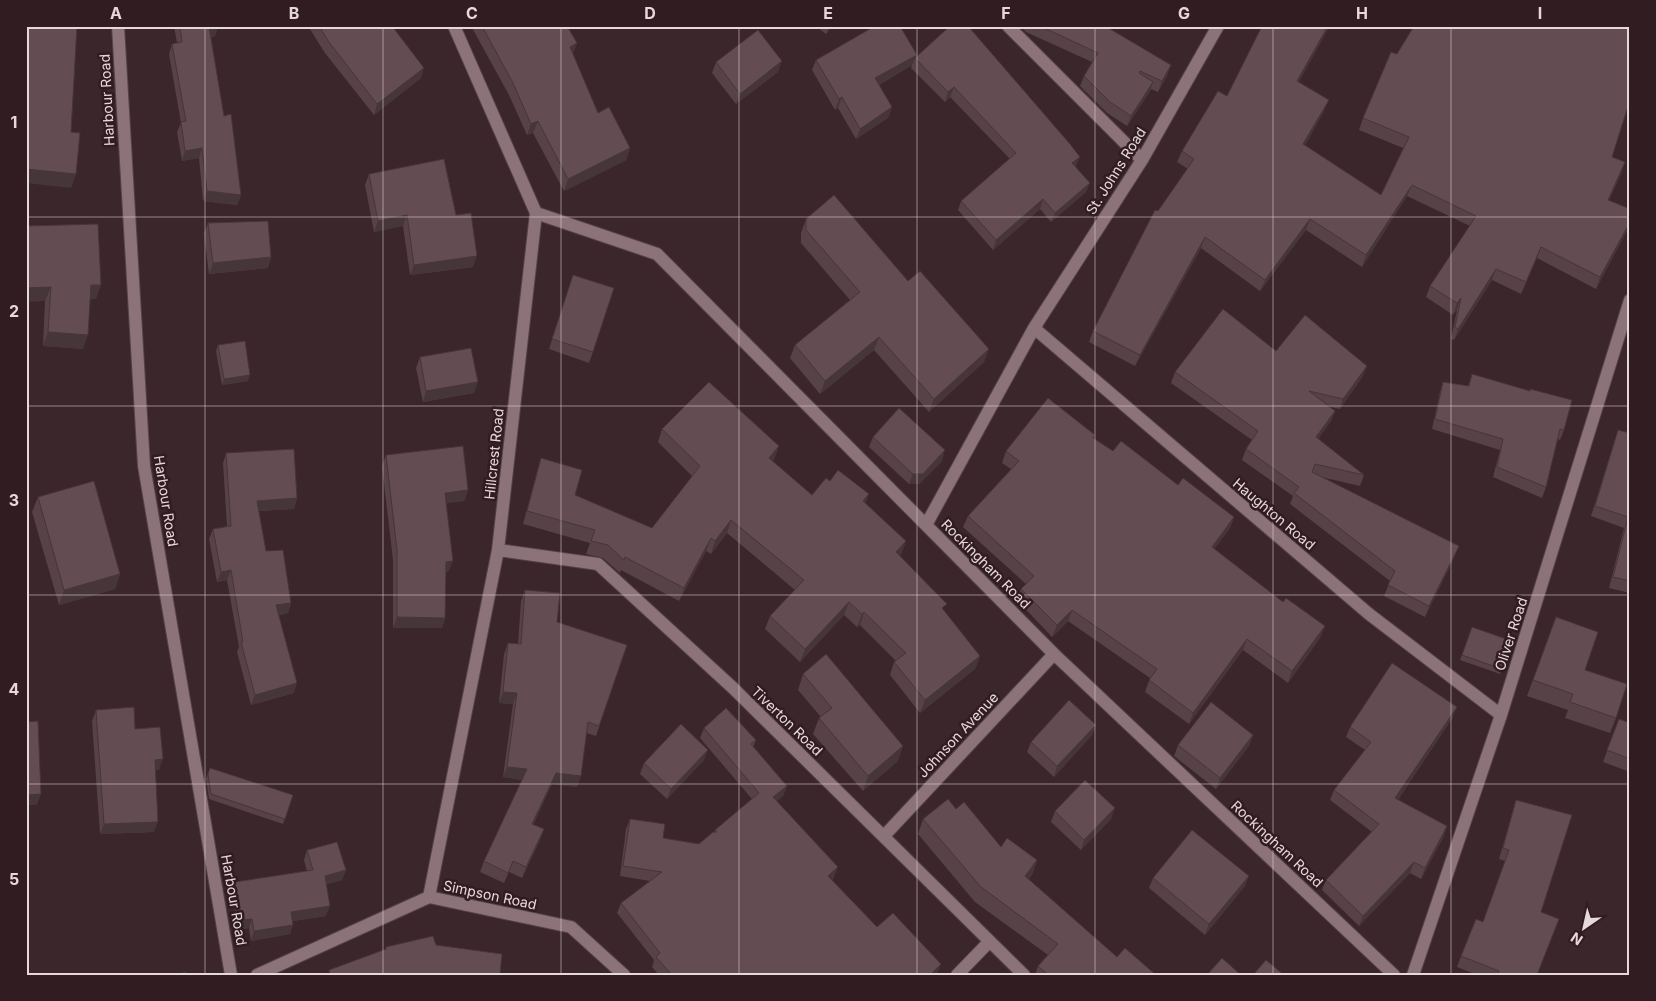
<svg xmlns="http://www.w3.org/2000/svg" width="1656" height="1001" font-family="Inter,sans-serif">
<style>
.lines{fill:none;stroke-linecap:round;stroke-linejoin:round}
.minor-casing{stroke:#544348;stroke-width:14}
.minor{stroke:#8c7379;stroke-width:12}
.wall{fill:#564247}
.shaded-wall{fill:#463639}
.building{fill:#644d52;stroke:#463639}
.grid{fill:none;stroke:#e7d8db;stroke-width:1;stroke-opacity:0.55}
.labels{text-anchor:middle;stroke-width:5;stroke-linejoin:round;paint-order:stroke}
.street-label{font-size:14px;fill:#e7d8db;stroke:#311c22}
.neatline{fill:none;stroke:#e7d8db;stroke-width:2}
.grid-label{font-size:16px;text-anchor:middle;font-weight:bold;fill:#e7d8db}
</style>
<rect width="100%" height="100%" fill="#3b262b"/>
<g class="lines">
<defs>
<path id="minor" d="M118,26L144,466L231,975
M1008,26L1142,160
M536,213L657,254L1054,654L1394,975
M1034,328L1369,614L1501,715
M926,525L1034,328L1142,160L1218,26
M498,550L598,564L733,688L1024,975
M884,836L1054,654
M429,897L498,550L536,213L454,26
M257,975L429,897L571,927L624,975
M957,975L989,942
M1413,975L1501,715L1630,300"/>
</defs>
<use href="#minor" class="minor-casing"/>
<use href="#minor" class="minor"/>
</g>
<path class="wall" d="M174,26H218L215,36L211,37L224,116L241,195L237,205L203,201L199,158L182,161L177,132L181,123L169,54L172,44L177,43Z
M308,26H392L421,78L374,115L325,53Z
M471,26H567L577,43L573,54L598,113L630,148L626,160L564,191L533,133L527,135L509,95Z
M816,26H833L826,34Z
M1020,26H1105L1167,76L1158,92L1151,89L1149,93L1127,126L1107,113L1080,86L1084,76L1092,62L1026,32Z
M917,55L915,58L1076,166V167L1086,192L1051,222L1040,209L993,250L958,210L961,201L1010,159L950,97L945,102L911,68L912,65L879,85L892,107L888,118L856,139L838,108L835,110L812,70L816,60Z
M716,62L778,72L736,104L712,73Z
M1299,82L1324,111L1305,145L1381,195L1403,148L1359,130L1363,118L1612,157L1621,174L1609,200L1630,209V225L1596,289L1537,258L1521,294L1492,280L1454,340L1451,339L1457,310L1453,315L1426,297L1430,286L1470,226L1407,196L1362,267L1306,230L1260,291L1201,248L1135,366L1089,342L1093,331L1188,169L1177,162L1182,151L1227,96Z
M369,174L456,215L473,267L410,275L403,226L374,232L365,185Z
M806,219L908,281L989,349L984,362L929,412L874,350L820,394L790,358L795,345L850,300L801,243V233Z
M208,223L271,257L268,268L209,274L204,234Z
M26,226L96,299H90L83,349L43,346L45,301Z
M573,275L593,352L589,363L549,349Z
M218,345L248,381L222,385L216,351Z
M1276,351L1363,376L1340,409L1330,407L1335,411L1331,421L1318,439L1364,475L1360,486L1321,477L1455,556L1425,617L1384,596L1390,581L1290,504L1293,496L1242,460L1246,449L1252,440L1171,383L1175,372Z
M420,357L474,393L423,402L416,368Z
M1472,374L1564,430L1560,440L1557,439L1546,487L1542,498L1493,477L1500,450L1432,429L1440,392L1443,382L1468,386Z
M662,429L779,446L774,459L772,461L812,495L830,481L866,504L906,541L901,554L900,556L980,656L975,669L920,713L890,675L894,662L896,661L860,625L857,627L844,615L800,662L765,629L770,616L795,590L727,533L711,554L706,551L679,601L621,570L620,573L603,558L586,554L590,543L523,524L537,472L541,458L575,495L652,528L692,476L658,442Z
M1618,430L1630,433V593L1609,588L1624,528L1591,516Z
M873,437L942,461L919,484H909L869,447Z
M1094,438L1113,451L1178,485L1234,517L1230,528L1214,549L1283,602L1325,626L1320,638L1288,683L1243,650L1189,724L1145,692L1150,678L1068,621L1052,637L1017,600L1021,589L1026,584L963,527L968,516L1011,469L1002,463L1006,451Z
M226,453L297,498L294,509L259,511L266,551L291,603L288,613L279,615L294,693L251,705L237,652L239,647L227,580L217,582L209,539L213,529L227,526L223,463Z
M386,455L468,490L464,501L446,503L449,571L446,572L445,618L442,628H393V560L382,466Z
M38,497L120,574L115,589L59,605L32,512Z
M525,590L557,622L627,645L596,736L586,733L581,776L577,787L552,784L533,824L544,829L540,840L522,878L509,872L504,883L480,872L484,861L522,780L503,777L513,704L499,703L504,654L508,643L518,644L521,601Z
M1556,617L1585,670L1616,718L1610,733L1565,718L1568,710L1527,696Z
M1472,627L1502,669L1500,674L1460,660Z
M803,674L898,761L863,791L813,734L819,718L821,717L798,690Z
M96,710L135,729L159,770H155L154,832L100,834L92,721Z
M1453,717L1398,800L1444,836L1421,879L1410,873L1359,926L1322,890L1326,880L1372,832L1330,800L1334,790L1365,750L1346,737L1350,727Z
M1619,719L1630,723V772L1603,762Z
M1096,725L1092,735L1054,777L1027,752L1031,742Z
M704,728L756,740L753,747L787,786L783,796L777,801L834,877L832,880L877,927L938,974L659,975L652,967L654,960L617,913L621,903L650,881L620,876L626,829L630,819L663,838L699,844L714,832L715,830L752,799L700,738Z
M1253,735L1249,746L1216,789L1174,756L1178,745Z
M704,760L667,799L640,774L644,763Z
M210,768L293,795L283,824L209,799L206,779Z
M1516,800L1541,912L1537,975H1477L1457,967L1461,956L1483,922L1505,861L1499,859L1513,810Z
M956,809L1001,847L1037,860L1032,875L1028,879L1117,957L1156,975H1035L1038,966L1048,955L975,902L918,834L923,819Z
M1055,811L1111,819L1081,850L1051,822Z
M307,850L346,870L342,880L326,884V916L293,921L290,934L251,941L249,928L238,930L232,892L235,882L307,871L304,860Z
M1153,878L1245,886L1205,935L1149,888Z"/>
<path class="shaded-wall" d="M218,26L215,36L206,37L209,27Z
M829,26H833L826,34Z
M1328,26H1330L1293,93L1297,81Z
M577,43L573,54L570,47Z
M917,55L912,65L871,89L875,78Z
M782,61L778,72L736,104L740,94Z
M1171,65L1167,76L1158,92L1162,81Z
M424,68L421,78L374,115L377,104Z
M1153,82L1149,93L1127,126L1131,116Z
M954,87L950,97L945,102L948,92Z
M842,97L838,108L835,110L839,99Z
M1329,100L1324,111L1299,156L1303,144Z
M892,107L888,118L856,139L860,129Z
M538,121L533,133L527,135L531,124Z
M202,148L199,158L182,161L185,151Z
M630,148L626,160L564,191L568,179Z
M1080,157L1076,166L1069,173L1072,163Z
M1625,162L1621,174L1604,211L1608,200Z
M26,169L76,174L71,188L26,183Z
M1090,183L1086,192L1051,222L1055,213Z
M1412,185L1407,196L1362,267L1366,255Z
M207,191L241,195L237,205L203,201Z
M1043,199L1040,209L993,250L996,240Z
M407,215L403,226L374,232L378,221Z
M1310,219L1306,230L1260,291L1265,280Z
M1630,222V225L1596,289L1600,277Z
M1205,237L1201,248L1135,366L1140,355Z
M1541,247L1537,258L1521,294L1526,282Z
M477,256L473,267L410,275L414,265Z
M271,257L268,268L209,274L213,263Z
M1496,269L1492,280L1454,340L1458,329Z
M91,285H101L96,299L86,300Z
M51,287L45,301L26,302V288Z
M1461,298L1457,310L1453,315L1457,303Z
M48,332L88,335L83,349L43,346Z
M879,337L874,350L820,394L825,381Z
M989,349L984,362L929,412L934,399Z
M1367,366L1363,376L1340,409L1343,399Z
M250,375L248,381L222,385L224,379Z
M478,382L474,393L423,402L426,391Z
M1335,411L1331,421L1312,448L1316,437Z
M779,446L774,459L764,471L769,458Z
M945,450L942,461L919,484H909L913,474Z
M468,490L464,501L441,504L445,493Z
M869,494L864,507L863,501Z
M297,498L294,509L253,511L257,501Z
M1234,517L1230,528L1207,558L1212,547Z
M731,520L727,533L711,554L715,541Z
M711,538L706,551L679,601L684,588Z
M906,541L901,554L891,565L896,552Z
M1459,546L1455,556L1425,617L1429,606Z
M453,561L449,571L442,572L446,562Z
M231,570L227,580L217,582L221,572Z
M120,574L115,589L59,605L64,590Z
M849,602L844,615L800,662L805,649Z
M291,603L288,613L273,616L276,605Z
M1072,610L1068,621L1052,637L1057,625Z
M864,612L860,625L857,627L862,614Z
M397,617L445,618L442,628H393Z
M1325,626L1320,638L1288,683L1292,671Z
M1247,639L1243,650L1189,724L1193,713Z
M980,656L975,669L920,713L925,700Z
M297,683L294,693L251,705L255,695Z
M503,692L517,693L513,704L499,703Z
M1457,707L1453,717L1392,809L1395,798Z
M1096,725L1092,735L1054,777L1057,766Z
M1253,735L1249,746L1216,789L1220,778Z
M903,746L898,761L863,791L868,776Z
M708,750L704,760L667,799L671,789Z
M163,759L159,770L151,771L155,760Z
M507,767L527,769L523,780L503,777Z
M556,773L581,776L577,787L552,784L529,835L532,824Z
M787,786L783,796L770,808L773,797Z
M41,794L37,805H26V795Z
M1115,808L1111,819L1081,850L1084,840Z
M158,822L154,832L100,834L104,824Z
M1447,826L1444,836L1421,879L1425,868Z
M544,829L540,840L522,878L526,867Z
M1037,860L1032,875L1020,891L1025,876Z
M1414,862L1410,873L1359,926L1363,916Z
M838,867L834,877L824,886L828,876Z
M346,870L342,880L322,886L325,876Z
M1249,876L1245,886L1205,935L1209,924Z
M330,906L326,916L288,922L291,912Z
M252,919L249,928L238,930L242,920Z
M293,925L290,934L251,941L254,931Z
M941,964L937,975H930Z"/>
<path class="building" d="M26,26H77L71,132L80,133L76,174L26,169Z
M180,26H216L209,27L224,116L231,114L241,195L207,191L202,148L185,151L181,122L186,121L172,44L182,42Z
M319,26H392L424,68L377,104L329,42Z
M482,26H567L577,43L570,47L598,113L609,107L630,148L568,179L538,121L531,124L513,83Z
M875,26H900L917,55L875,78L892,107L860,129L842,97L839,99L816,60Z
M950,26H968L1070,144L1080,157L1072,163L1090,183L1055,213L1043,199L996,240L961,201L1016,153L954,87L948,92L915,58Z
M1040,26H1105L1171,65L1162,81L1140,71L1139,73L1153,82L1131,116L1110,102L1084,76L1098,53Z
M1262,26H1328L1297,81L1329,100L1303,144L1381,195L1409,137L1363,118L1391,52L1397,54L1414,26H1630V100L1612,157L1625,162L1608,200L1630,209V222L1600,277L1541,247L1526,282L1496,269L1458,329L1455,327L1461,298L1457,303L1430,286L1476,216L1412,185L1366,255L1310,219L1265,280L1205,237L1140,355L1093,331L1155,210L1158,211L1194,159L1182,151L1218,91L1227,96Z
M758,30L782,61L740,94L716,62Z
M444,159L456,215L471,213L477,256L414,265L407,215L378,221L369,174Z
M834,195L908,281L920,271L989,349L934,399L879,337L825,381L795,345L860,292L806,230V219Z
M268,221L271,257L213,263L208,223Z
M98,224L101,285H91L88,335L48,332L51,287L26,288V226Z
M573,275L614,288L593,352L552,339Z
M1223,309L1276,351L1305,315L1367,366L1343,399L1309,391L1335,411L1316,437L1364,475L1315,464L1312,472L1459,546L1429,606L1388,585L1395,571L1294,493L1299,487L1246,449L1258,431L1175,372Z
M245,341L250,375L224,379L218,345Z
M471,348L478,382L426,391L420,357Z
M1472,374L1530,391V389L1572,400L1564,430L1560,429L1546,487L1497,467L1503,439L1435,419L1443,382L1469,386Z
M709,382L779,446L769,458L812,495L826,478L830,481L838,470L869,494L863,501L906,541L896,552L947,604L942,608L980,656L925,700L894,662L906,653L864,612L862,614L849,602L805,649L770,616L804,580L731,520L715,541L711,538L684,588L625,557L624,560L608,545L591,541L595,530L527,511L541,458L582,470L575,495L652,528L700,466L662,429Z
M1048,398L1095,435L1093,438L1113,451L1121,441L1178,485L1183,478L1234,517L1212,547L1283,602L1286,598L1325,626L1292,671L1247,639L1193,713L1149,680L1157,669L1072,610L1057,625L1021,589L1034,576L968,516L1019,461L1006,451Z
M899,408L945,450L923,474H913L873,437Z
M1618,430L1630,433V581L1613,577L1628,517L1595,506Z
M463,446L468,490L445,493L453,561L446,562L445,618L397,617V550L386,455Z
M294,449L297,498L257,501L266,551L283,550L291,603L276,605L297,683L255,695L241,642H243L231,570L221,572L213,529L231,526L226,453Z
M94,481L120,574L64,590L38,497Z
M525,590L560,593L557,622L627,645L599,726L588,722L581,776L556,773L532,824L544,829L526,867L513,861L508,873L484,861L527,769L507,767L517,693L503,692L508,643L521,644Z
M1556,617L1598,632L1585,670L1627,684L1616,718L1570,702L1573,694L1533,680Z
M1472,627L1509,640L1502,669L1462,655Z
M826,654L903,746L868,776L819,718L832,708L803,674Z
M1392,663L1457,707L1395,798L1447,826L1425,868L1414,862L1363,916L1326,880L1379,824L1334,790L1371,742L1350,727Z
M1069,700L1096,725L1057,766L1031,742Z
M1211,702L1253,735L1220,778L1178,745Z
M134,707L135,729L160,727L163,759L155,760L158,822L104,824L96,710Z
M726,708L756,740L751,744L787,786L773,797L838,867L828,876L877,927L893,913L941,964L930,975H672L656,957L660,953L621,903L662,872L623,866L630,819L665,824L663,838L699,844L713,832H717L715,830L759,793L704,728Z
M1619,719L1630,723V759L1607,750Z
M38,721L41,794L26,795V722Z
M681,724L708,750L671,789L644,763Z
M210,768L293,795L285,819L211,794L208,774Z
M1085,780L1115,808L1084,840L1055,811Z
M948,799L956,809L964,802L1001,847L1007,838L1037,860L1025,876L1117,957L1125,948L1156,975H1048L1038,966L1058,944L981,887L923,819Z
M1516,800L1572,815L1541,912L1559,919L1537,975H1497L1499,971L1461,956L1476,919L1483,922L1509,850L1503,848Z
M1192,830L1249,876L1209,924L1153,878Z
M337,842L346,870L325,876L330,906L291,912L293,925L254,931L252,919L242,920L235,882L313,870L307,850Z
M433,936L436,945L502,954L500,975H330L329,970L386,949V947Z
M1222,958L1241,975H1207Z
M1266,960L1284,975H1253Z
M186,972V975H173Z
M578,973L595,975H577Z"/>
<path class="grid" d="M205,26V975M383,26V975M561,26V975M739,26V975M917,26V975M1095,26V975M1273,26V975M1451,26V975M26,217H1630M26,406H1630M26,595H1630M26,784H1630"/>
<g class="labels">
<g class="street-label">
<text transform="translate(107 100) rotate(-93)" y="5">Harbour Road</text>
<text transform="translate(1116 171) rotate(-58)" y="5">St. Johns Road</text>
<text transform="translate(494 454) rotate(-84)" y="5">Hillcrest Road</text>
<text transform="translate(166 501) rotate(81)" y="5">Harbour Road</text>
<text transform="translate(1274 514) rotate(40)" y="5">Haughton Road</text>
<text transform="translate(986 564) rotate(45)" y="5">Rockingham Road</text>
<text transform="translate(1511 634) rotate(-72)" y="5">Oliver Road</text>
<text transform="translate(787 721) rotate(44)" y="5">Tiverton Road</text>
<text transform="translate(958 735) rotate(-47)" y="5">Johnson Avenue</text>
<text transform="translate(1277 844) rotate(43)" y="5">Rockingham Road</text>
<text transform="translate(490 895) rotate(12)" y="5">Simpson Road</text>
<text transform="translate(234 900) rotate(80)" y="5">Harbour Road</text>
</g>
</g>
<rect width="1656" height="1001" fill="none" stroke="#311c22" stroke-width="55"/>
<g transform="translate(1584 928) rotate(214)" stroke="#311c22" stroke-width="4" paint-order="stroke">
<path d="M0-4L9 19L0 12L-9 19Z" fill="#e7d8db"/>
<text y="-8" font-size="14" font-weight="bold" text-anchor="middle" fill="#e7d8db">N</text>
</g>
<rect x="28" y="28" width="1600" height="946" class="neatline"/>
<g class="grid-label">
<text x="116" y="19">A</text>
<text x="294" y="19">B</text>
<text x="472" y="19">C</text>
<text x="650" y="19">D</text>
<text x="828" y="19">E</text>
<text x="1006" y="19">F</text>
<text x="1184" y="19">G</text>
<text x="1362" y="19">H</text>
<text x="1540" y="19">I</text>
<text x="14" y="128">1</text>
<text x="14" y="317">2</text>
<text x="14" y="506">3</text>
<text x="14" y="695">4</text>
<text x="14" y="885">5</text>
</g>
</svg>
